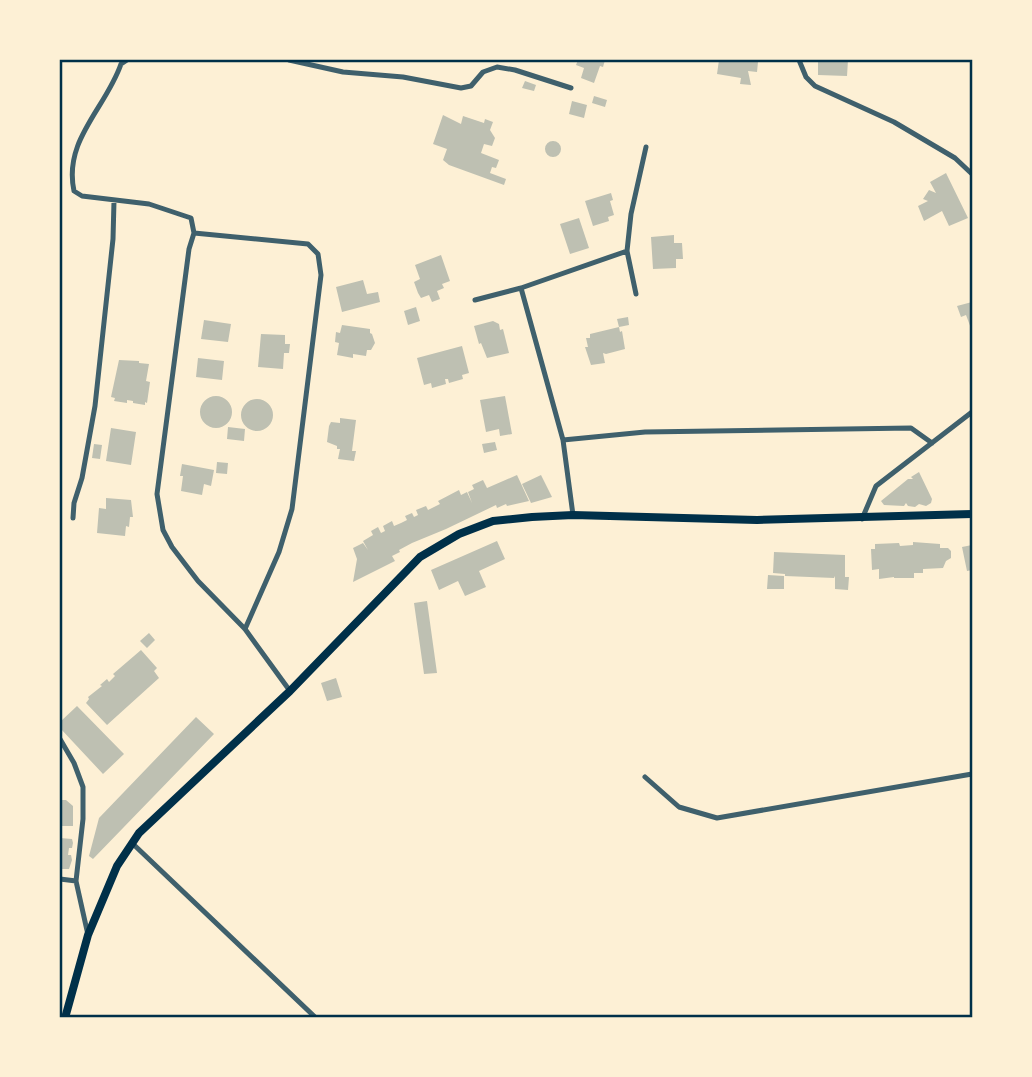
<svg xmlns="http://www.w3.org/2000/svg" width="1032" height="1077" font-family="Commissioner,sans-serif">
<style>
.building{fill:#bec0b2}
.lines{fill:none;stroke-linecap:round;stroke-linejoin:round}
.minor{stroke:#3f606c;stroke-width:5}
.primary{stroke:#003049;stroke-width:8}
.neatline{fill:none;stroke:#003049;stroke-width:2.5}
</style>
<rect width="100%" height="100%" fill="#fdf0d5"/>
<path class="building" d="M578,60H605L603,67L600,66L594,83L581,78L584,68L576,65Z
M719,60H749V61L758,62L757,72L748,71L751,85L740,84L741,78L717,74Z
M818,60H848L847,76L818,75Z
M525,81L536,85L534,91L522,88Z
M594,96L607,100L605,107L592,103Z
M572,101L587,105L584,118L569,114Z
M443,115L461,124L463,116L484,123L485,119L493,122L490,130L495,138L492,146L484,144L481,153L499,160L496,168L492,167L490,173L506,179L504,185L449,165L443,160L447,149L433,144Z
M545 149a8 8 0 1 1 16 0a8 8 0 1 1-16 0Z
M946,173L968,218L949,226L942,211L924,221L918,206L928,201L923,199L929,190L936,193L930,182Z
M611,193L613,200L610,201L614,215L608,217L609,221L593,226L585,201Z
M579,218L589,248L570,254L560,224Z
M674,235V243H682L683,259H676V268L653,269L651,237Z
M441,255L450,281L442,284L444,288L437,291L440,299L432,302L429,295L421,298L418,293L414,282L420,279L415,265Z
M363,280L367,294L378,292L380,302L342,312L336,287Z
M972,302V331L966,315L961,317L957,306Z
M416,307L420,321L408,325L404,311Z
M628,317L629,325L619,327L617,319Z
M204,320L231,324L228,342L201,339Z
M493,321L499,324L500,330L503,329L509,353L487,358L481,343L479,344L474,326Z
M342,325L370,329V333L372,334L375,343L371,350H367L366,356L353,354V358L337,355L339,343L335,342L336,332L340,333Z
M619,327L620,332L622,331L625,349L606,354L603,353L605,363L591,365L585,347H588L586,338H590V334Z
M261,334L285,335V344H290L289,353H284L283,369L258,367Z
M462,346L469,373L462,375L463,379L449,383L448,379H445L446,384L432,388L431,383L424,385L417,358Z
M198,358L224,361L222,380L196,377Z
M119,360L139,361V363L149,364L146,381L150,382L147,403L145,402V405L133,403V401L127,400V403L114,401L115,398L111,397Z
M200 412a16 16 0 1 1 32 0a16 16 0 1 1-32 0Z
M505,396L512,434L500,436L499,429L486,432L480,400Z
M241 415a16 16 0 1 1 32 0a16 16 0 1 1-32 0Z
M340,418L356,420L352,451H356L354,461L338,459L340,449H337V446L327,442L329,426L331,422L340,423Z
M228,427L245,429L244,441L227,439Z
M111,428L136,432L131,465L106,461Z
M495,442L497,450L484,453L482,444Z
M94,444L102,445L100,459L92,458Z
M217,462L228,463L227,474L216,473Z
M182,464L214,470L211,486L204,484L202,495L181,491L183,476H180Z
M919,472L932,499L931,503L926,506L919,504L915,507L908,506L906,503L904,506L884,505L881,501L908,479H913L911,477Z
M517,475L529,501L507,506L506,504L497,508L496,505L446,529L412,543L399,550L400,552L392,556L395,561L353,582L357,559L353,548L363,543L368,550L363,541L373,535L371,531L378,527L381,533L385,531L383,526L392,521L394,526L401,523L407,520L405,516L412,513L414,517L418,515L416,510L426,506L428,510L440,504L438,501L459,490L461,495L467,492L472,503L468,492L474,489L472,485L483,480L487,488Z
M541,475L552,497L531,503L522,484Z
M106,498L131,500L133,517H130L129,527L126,526L125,536L97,533L99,508L106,509Z
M497,541L505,559L479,571L486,587L465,596L458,581L439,590L431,570Z
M913,542L940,544V548H948L951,551V558L946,561L943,568L923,569V573H914V578H894V577L879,579V569L872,570L871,549H875V544L899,543L900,546L913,545Z
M972,545V570L967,571L962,547Z
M774,552L845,555V577H849L848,590L835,589V576L834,578L785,576V574L773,573Z
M768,575L784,576V589H767Z
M427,601L437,673L424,674L414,603Z
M149,633L155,640L147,648L140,641Z
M141,650L157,668L154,671L159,678L107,725L86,703L89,699L88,697L102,686L100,685L107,679L109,682L115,676L113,674Z
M336,678L342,697L327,701L321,683Z
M77,706L124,754L103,774L60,728V722Z
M196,717L214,734L93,859L89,856L99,818Z
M60,800H66L73,806V826H60Z
M60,838L72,839L73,843L72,848H69L68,855H71L72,860L69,869H60Z"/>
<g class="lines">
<path class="minor" d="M127,60L121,64C106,108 63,140 74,191L82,196L149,204L191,218L194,233L189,249L157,494L163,530L172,547L198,581L245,629L290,691
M289,60L343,72L403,77L461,88L471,86L483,72L497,67L515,70L571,88
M799,60L806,77L815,86L894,122L955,158L972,174
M194,233L308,244L318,254L321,275L292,509L279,552L245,629
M627,251L636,294
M521,288L563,440L573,515
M475,300L521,288L627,251L631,214L646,147
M563,440L645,432L911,428L932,443
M73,518L74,503L82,478L95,406L113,239L114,201
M862,519L876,486L972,412
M60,739L74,763L83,787V819L76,881L88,935
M645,777L679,807L717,818L972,774
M132,843L316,1018
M60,879L76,881"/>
<path class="primary" d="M65,1018L88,935L117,866L139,833L290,691L420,557L459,534L493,521L532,517L573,515L757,520L972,514"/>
</g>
<rect width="1032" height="1077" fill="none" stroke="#fdf0d5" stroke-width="122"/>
<rect x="61" y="61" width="910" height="955" class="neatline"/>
</svg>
